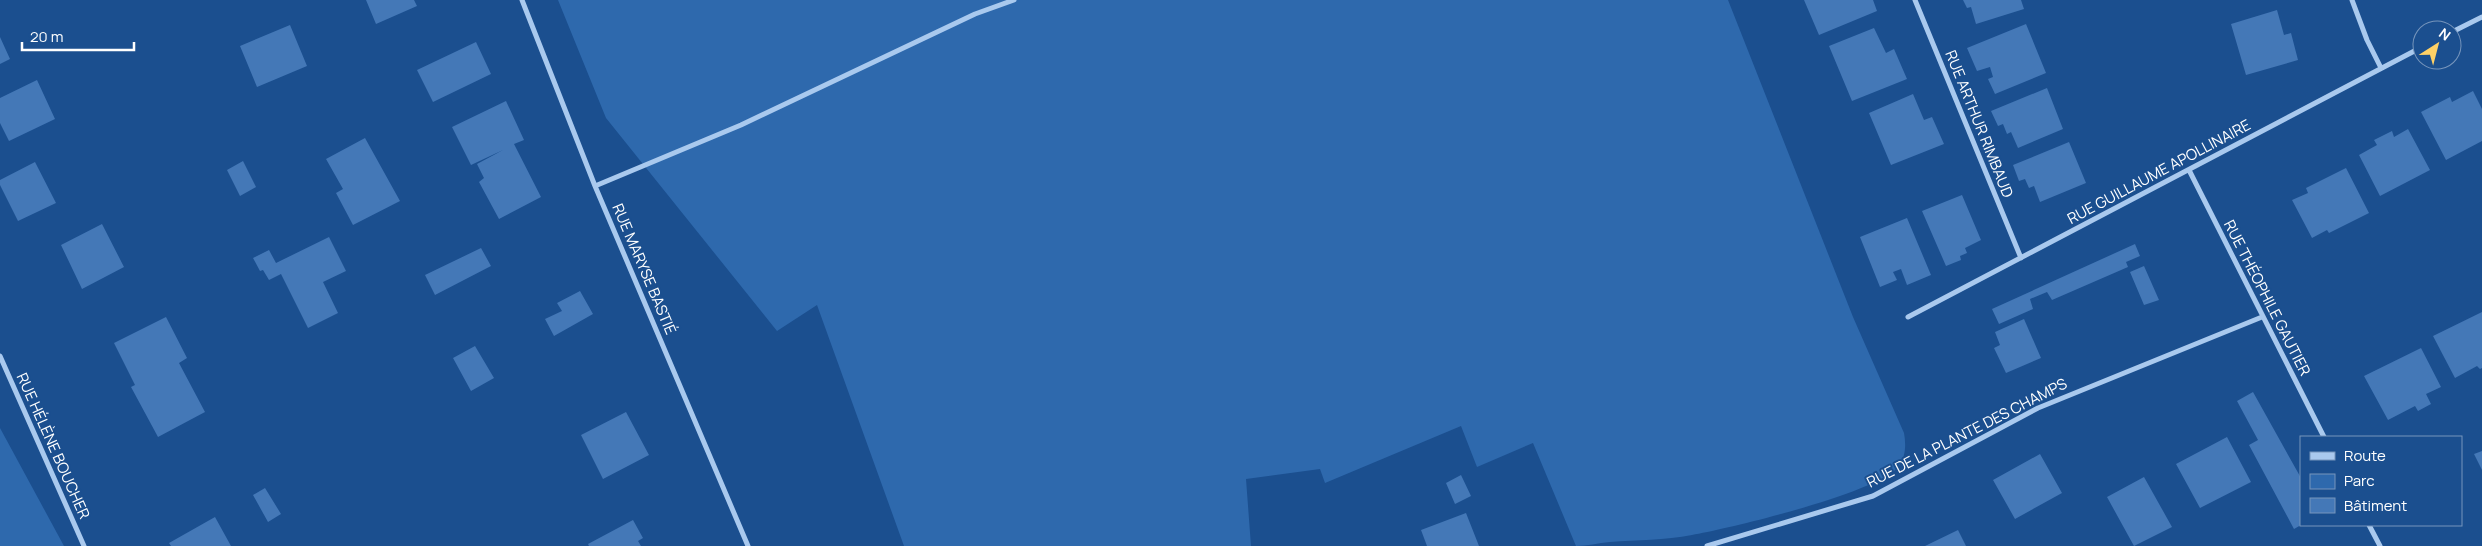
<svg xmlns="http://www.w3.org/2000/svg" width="2482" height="546" font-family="Manrope,sans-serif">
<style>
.green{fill:#2e69ad}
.building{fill:#4478b7}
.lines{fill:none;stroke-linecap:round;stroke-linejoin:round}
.street{stroke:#a9c9ee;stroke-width:5}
.labels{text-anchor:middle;stroke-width:4;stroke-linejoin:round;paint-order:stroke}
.street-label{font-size:15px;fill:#fff;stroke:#1b4f8f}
</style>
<rect width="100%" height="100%" fill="#1b4f8f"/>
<path class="green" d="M558,0H1728L1853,317L1904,433C1906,444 1906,456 1899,466C1878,493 1731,528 1692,535C1665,540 1637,540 1610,542C1598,543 1587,546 1576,546L1533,443L1477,467L1461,426L1325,483L1320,469L1246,479L1251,546H904L817,305L777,331L606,118Z
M0,428L64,546H0Z"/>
<path class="building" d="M366,0H414L417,6L376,24Z
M1804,0H1873L1877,11L1819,35Z
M1963,0H2021L2024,9L1976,24L1971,7L1967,8Z
M2277,10L2284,35L2291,33L2298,60L2246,75L2231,24Z
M2026,24L2046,73L1995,94L1988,79L1993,77L1990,67L1977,71L1967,48Z
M290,25L307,66L257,87L240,46Z
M1874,28L1886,53L1894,49L1907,79L1852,101L1829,46Z
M0,37L10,59L0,64Z
M476,42L491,74L433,102L417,70Z
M37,80L55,119L9,141L0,123V98Z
M2047,88L2063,129L2018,148L2011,132L2007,134L2003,124L1998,126L1991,111Z
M2473,91L2482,109V141L2446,160L2421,112L2450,97L2452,102Z
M1913,94L1924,120L1932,117L1944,144L1891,165L1869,113Z
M506,101L524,140L514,144L541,197L499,219L479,182L484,178L477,164L503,150L471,165L452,127Z
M2408,129L2430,170L2380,196L2359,155L2377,145L2374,140L2392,131L2394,137Z
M365,138L400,201L353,225L336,193L343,189L326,159Z
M2069,142L2086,183L2040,202L2034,186L2029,188L2025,179L2019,181L2013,165Z
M243,161L256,187L240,196L227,170Z
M35,162L56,203L18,221L0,185V180Z
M2346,168L2369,213L2329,233L2327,230L2312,238L2292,200L2308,193L2306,188Z
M1962,195L1981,240L1965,248L1967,253L1960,256L1961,260L1946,266L1922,211Z
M1907,218L1931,275L1907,285L1901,269L1893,272L1897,280L1880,287L1860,237Z
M102,224L124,267L82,289L61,245Z
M329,237L346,271L323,282L338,313L308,328L281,274L269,280L263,270L260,271L253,258L269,250L276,263Z
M2135,244L2140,256L2126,262L2128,267L2052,300L2047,292L2030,299L2033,309L1999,324L1992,309Z
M481,248L491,266L435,295L425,275Z
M2144,266L2159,300L2144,305L2130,272Z
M580,291L593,314L554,336L545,319L562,311L557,303Z
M2482,312V368L2480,369L2477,366L2455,378L2433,336Z
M166,317L187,358L179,363L205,412L158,437L131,387L135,385L114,343Z
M2024,319L2041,358L2006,373L1994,348L2000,345L1995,332Z
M475,346L494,378L471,391L453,358Z
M2421,348L2441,387L2426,394L2431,404L2418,411L2415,406L2388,420L2364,376Z
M2253,392L2301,478V525L2294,529L2249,445L2258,440L2237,401Z
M626,412L649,455L603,479L581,435Z
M2227,437L2251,482L2200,508L2176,464Z
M2482,451V470L2474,454Z
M2040,454L2062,493L2015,519L1993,480Z
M1461,475L1471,496L1455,504L1446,483Z
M2144,477L2172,527L2134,546L2107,497Z
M265,488L281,514L268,522L253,495Z
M1466,513L1479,546H1427L1421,530Z
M215,517L231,546H171L169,543Z
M633,520L643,538L638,541L641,546H589L588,544Z
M1958,530L1966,546H1925Z"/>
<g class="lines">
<path class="street" d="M522,0L595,186L748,546
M1915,0L2021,258
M2352,0L2367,40L2381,68
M2452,32L2482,17
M2189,170L2324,437
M595,186L741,125L975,14L1014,0
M1908,317L2422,47
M0,356L84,546
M2369,525L2380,546
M1707,546L1873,496L2038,408L2262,317"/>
</g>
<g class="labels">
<g class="street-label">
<text transform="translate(1979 124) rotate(68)" y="5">RUE ARTHUR RIMBAUD</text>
<text transform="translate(2159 172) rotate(-28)" y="5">RUE GUILLAUME APOLLINAIRE</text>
<text transform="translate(644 269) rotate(67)" y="5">RUE MARYSE BASTIÉ</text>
<text transform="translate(2267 298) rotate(63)" y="5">RUE THÉOPHILE GAUTIER</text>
<text transform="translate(1967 433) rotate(-27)" y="5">RUE DE LA PLANTE DES CHAMPS</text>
<text transform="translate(53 446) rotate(66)" y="5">RUE HÉLÈNE BOUCHER</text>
</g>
</g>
<rect x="2300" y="436" width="162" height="90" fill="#1b4f8f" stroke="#7695bc"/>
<rect x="2310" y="452" width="25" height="8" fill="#a9c9ee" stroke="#7695bc"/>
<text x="2344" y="461" font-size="15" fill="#ffffff">Route</text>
<rect x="2310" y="474" width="25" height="15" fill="#2e69ad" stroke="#7695bc"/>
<text x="2344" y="486" font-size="15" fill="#ffffff">Parc</text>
<rect x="2310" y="498" width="25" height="15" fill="#4478b7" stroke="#7695bc"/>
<text x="2344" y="511" font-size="15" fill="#ffffff">Bâtiment</text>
<g transform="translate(2437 45) rotate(36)"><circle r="24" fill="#1b4f8f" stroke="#7695bc"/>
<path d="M0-4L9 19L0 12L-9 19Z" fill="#ffd166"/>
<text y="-8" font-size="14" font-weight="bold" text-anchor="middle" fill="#ffffff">N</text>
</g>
<path d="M22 42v8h112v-8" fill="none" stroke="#ffffff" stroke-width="2.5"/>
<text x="30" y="42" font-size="15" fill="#ffffff" stroke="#1b4f8f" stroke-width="4" paint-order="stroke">20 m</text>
</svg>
